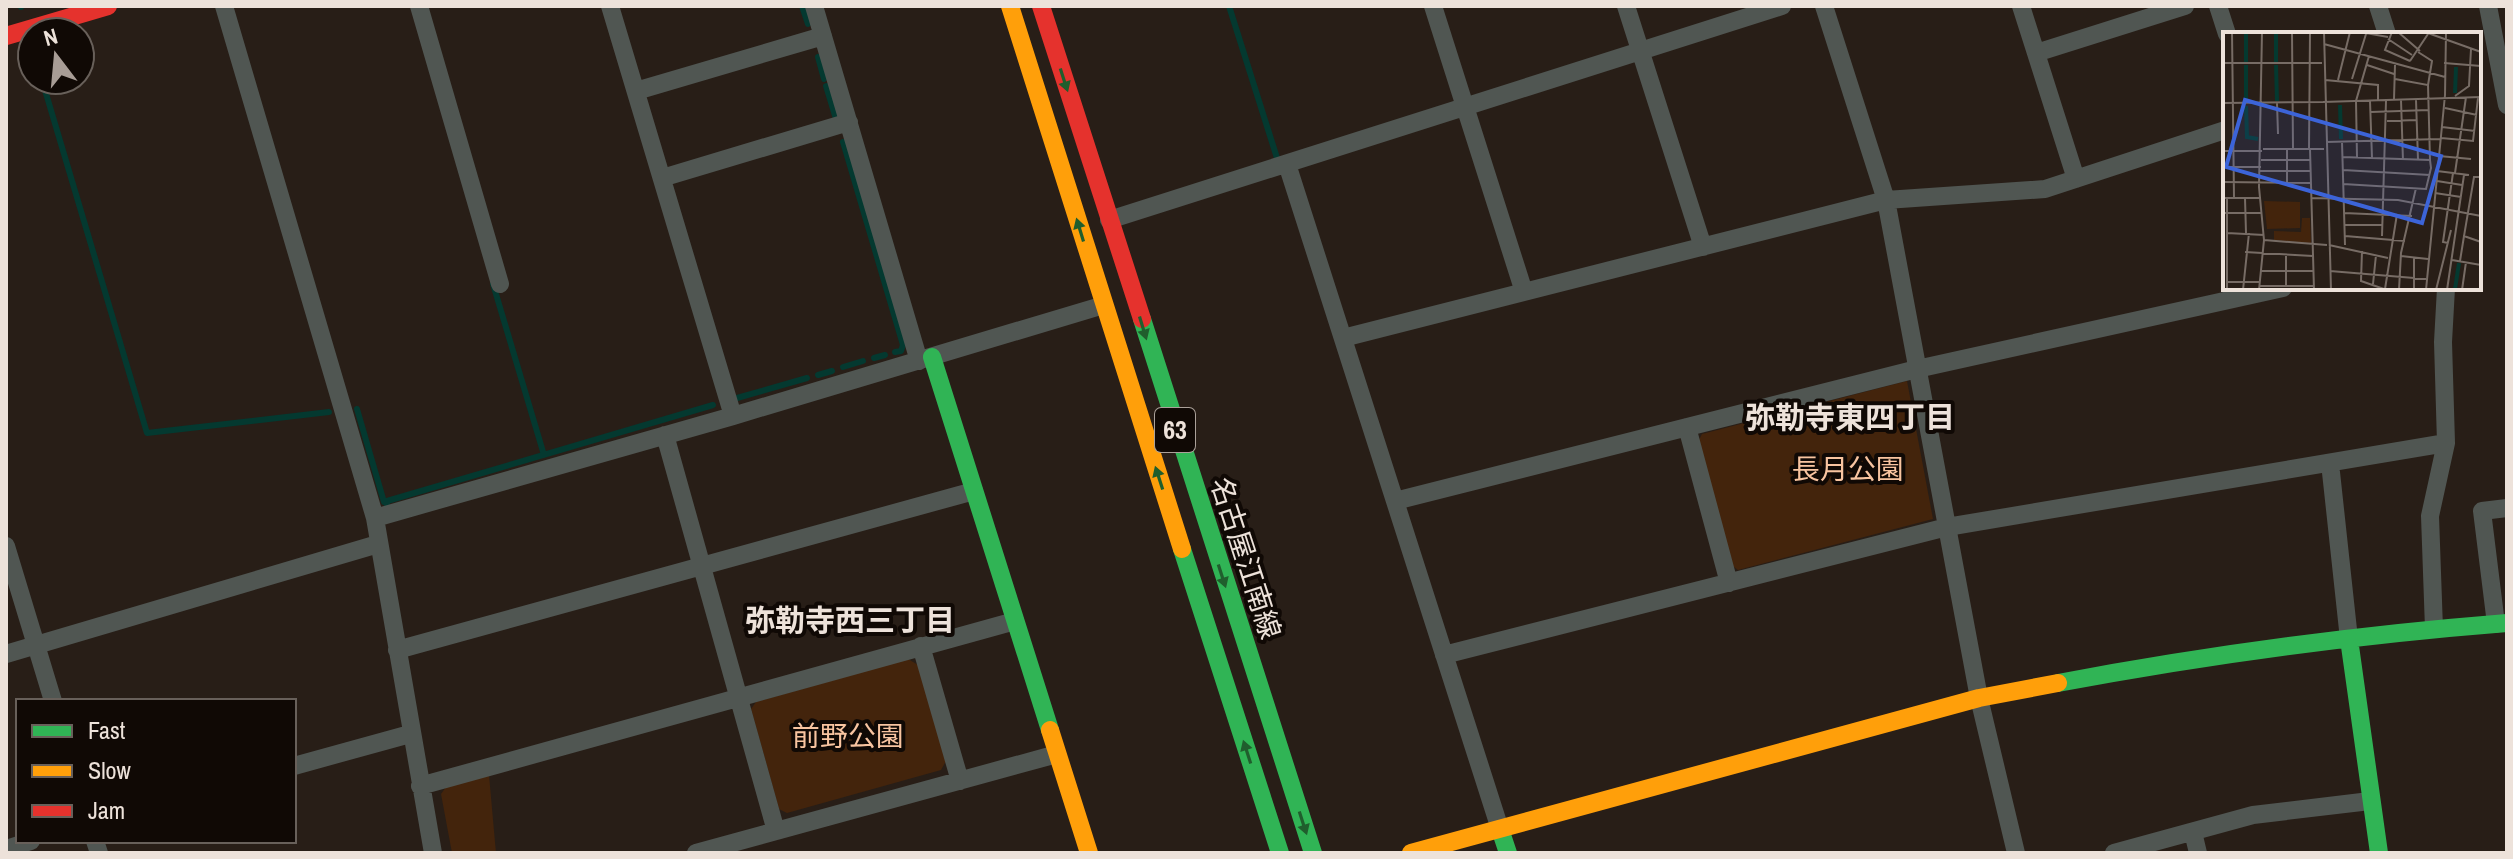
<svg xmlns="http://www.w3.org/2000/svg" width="2513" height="859" font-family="'Archivo Narrow','Noto Sans JP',sans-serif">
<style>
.green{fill:#43240c}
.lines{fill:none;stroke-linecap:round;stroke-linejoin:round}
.stream{stroke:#043930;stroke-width:6}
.street{stroke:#505652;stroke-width:18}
.fast{stroke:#30b455;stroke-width:18}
.slow{stroke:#ff9f0a;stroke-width:18}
.jam{stroke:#e5322d;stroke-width:18}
.oneway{fill:#205e2d}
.labels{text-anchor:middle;stroke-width:8;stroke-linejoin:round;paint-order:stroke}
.shield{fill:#100905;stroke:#aba19a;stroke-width:2}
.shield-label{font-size:26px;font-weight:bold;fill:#ede2da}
.park-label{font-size:28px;fill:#f8c4a0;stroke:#100905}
.street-label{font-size:28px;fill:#ede2da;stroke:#100905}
.neighbourhood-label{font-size:30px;font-weight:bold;fill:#ede2da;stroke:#100905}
.inset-river{fill:none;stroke:#043930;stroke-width:4}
.inset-road{fill:none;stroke:#776c65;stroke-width:2}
.view{fill:#3c64d8;fill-opacity:0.15;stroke:#3c64d8;stroke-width:4}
.inset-edge{fill:none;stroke:#ede2da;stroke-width:4}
</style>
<rect width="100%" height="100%" fill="#281e17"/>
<path class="green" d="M1907,381L1933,519L1738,570L1730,564L1698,442L1702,434Z
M908,659L918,665L946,761L941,770L787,813L779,809L751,709L756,702Z
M489,775L496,853H452L441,794L446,787Z"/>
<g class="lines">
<path class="stream" d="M21,6V7
M802,6L808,24
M1229,6L1277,158
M818,57L824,79
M42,80L147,433L329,412
M826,86L836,119
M843,142L903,345L901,351L895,352
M493,284L544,455
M874,358L885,355
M843,367L863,361
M818,375L832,371
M737,398L807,378
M357,409L384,502L387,501
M387,505V501L713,405"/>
<path class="street" d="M224,6L375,518L433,853
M419,6L500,284
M610,6L733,416
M814,6L919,361
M1433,6L1524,292
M1626,6L1703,247
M1824,6L1886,200L1979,698L2016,853
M2021,6L2076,179
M2218,6L2227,34
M2378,6L2387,34
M2488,6L2507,105
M2036,53L2185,6
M636,91L823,36
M1287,164L1500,829
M662,178L849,122
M1109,220L1782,6
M1343,338L1886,200L2045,189L2225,130
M1687,427L1729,583
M665,435L776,831
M2330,463L2349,639
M1395,501L1917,369L2283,288
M375,518L733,416L1104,305
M6,546L53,701
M2496,624L2482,511L2507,508
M2434,629L2430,516L2446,443
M921,646L960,781
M397,650L974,491
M6,654L378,544
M1444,655L1947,527L2446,443L2443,342L2446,288
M294,766L410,734
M420,786L1015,621
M2193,832L2198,853
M95,841L99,853
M6,849L31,841
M696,853L1057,754
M2114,853L2253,815L2370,801"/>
<path class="fast" d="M1142,319L1313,853
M932,357L1050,730
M1182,549L1280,853
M2349,639L2379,853
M2058,683C2206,655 2356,635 2507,623
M1500,829L1508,853"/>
<path class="slow" d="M1010,6L1182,549
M1050,730L1089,853
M1411,853L1979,698L2058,683"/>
<path class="jam" d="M1041,6L1142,319
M6,36L108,6"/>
</g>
<defs><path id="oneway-solid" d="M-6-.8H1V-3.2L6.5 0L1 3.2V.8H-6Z" transform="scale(2)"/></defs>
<g class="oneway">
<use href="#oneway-solid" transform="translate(1064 80) rotate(72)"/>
<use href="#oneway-solid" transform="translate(1080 230) rotate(-107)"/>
<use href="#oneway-solid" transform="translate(1143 328) rotate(73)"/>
<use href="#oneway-solid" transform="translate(1159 478) rotate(-108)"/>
<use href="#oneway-solid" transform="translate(1222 576) rotate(72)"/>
<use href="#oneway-solid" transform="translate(1247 752) rotate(-108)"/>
<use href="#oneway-solid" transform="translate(1303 823) rotate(72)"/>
</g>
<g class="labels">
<rect class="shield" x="1155" y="408" width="40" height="44" rx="6"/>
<g class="shield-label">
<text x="1175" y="439">63</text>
</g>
<g class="park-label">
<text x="1848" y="479">長月公園</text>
<text x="848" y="746">前野公園</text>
</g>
<g class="street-label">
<text transform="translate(1246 558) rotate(72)" y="10">名古屋江南線</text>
</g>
<g class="neighbourhood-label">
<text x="1850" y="428">弥勒寺東四丁目</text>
<text x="850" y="631">弥勒寺西三丁目</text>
</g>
</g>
<g transform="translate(2223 32)">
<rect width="258" height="258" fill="#281e17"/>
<path d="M41,169L77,170V196L44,197ZM79,186H87L88,211L51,208V199L78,200Z" fill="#43240c"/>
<path class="inset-river" d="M23,0V30M53,0V30M23,33V69M53,33L54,69M232,61L233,35M117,73L118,107M23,74L24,105L35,107M232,257L236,231"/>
<path class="inset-road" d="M9,0L11,166M69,0L70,117M101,0L108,258M137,0L165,5M169,0L162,18L187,29M175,0L197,19M202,0L258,20M165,7L189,23M101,12L222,45M195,20L209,29L205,53M187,29L205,2M0,31H99M221,31L258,34M144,33L171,42M129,47L143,2M172,47L205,53L207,128M102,48L155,53V68M115,48L127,0M232,64L246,54L248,17M171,67L172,33M178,68L180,129M193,68L195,128M147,69L149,126M100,70L258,65M0,71L100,70M54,71L55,102M222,76L254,83M148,80L206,78M164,89L194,88M219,95L252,99M218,106L250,109L255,66M103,110L217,107M119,110L122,213M40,117H101M86,117L87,0M87,117L91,258M0,119H39M216,124L248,127M119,125L207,128L208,136L203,157L120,152M134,125L133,69L146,24M38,128H87M0,135H38M120,138L207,143M37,139H87M214,139L246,143M232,141L243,65M258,145H251L241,204L258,210M214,149L239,153M0,150L87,151M64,150V117M212,161L238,165M0,166H38M4,166V258M22,166L23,201M88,166L175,168L258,184M0,181H39M121,181L189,184M121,193H159M4,201L41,203M122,204L182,209M159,204L163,69M41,208L104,213M225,211L220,210L230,141M106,213L165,226M139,219L138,249L161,257M22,220L90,224M178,224L205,227M229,228L258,233M237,229L241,204M38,239H90M107,239L203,247M4,250H36M150,252L153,223M37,254H90M63,254V224M162,257L174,182M20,258L26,201M36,258L41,208L36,155L39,0M176,258L178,221L193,156M191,258V226M203,258L222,63L223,0M213,258L228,198M224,258L241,143M239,258L243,230"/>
<path class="view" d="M22,68L218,124L199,191L3,135Z"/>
<rect width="258" height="258" class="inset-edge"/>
</g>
<rect width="2513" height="859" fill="none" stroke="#ede2da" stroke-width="16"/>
<rect x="16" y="699" width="280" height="144" fill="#100905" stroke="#68605a" stroke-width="2"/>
<rect x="32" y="725" width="40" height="12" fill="#30b455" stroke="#68605a" stroke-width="2"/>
<text x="88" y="739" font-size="24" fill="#ede2da">Fast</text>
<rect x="32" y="765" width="40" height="12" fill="#ff9f0a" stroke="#68605a" stroke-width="2"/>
<text x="88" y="779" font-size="24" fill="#ede2da">Slow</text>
<rect x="32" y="805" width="40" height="12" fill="#e5322d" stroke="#68605a" stroke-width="2"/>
<text x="88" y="819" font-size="24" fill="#ede2da">Jam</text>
<g transform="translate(56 56) rotate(344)"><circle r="38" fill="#100905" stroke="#68605a" stroke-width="2"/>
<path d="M0-6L14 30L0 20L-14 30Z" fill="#a89d96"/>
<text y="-12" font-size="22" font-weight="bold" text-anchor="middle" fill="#ede2da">N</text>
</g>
</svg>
